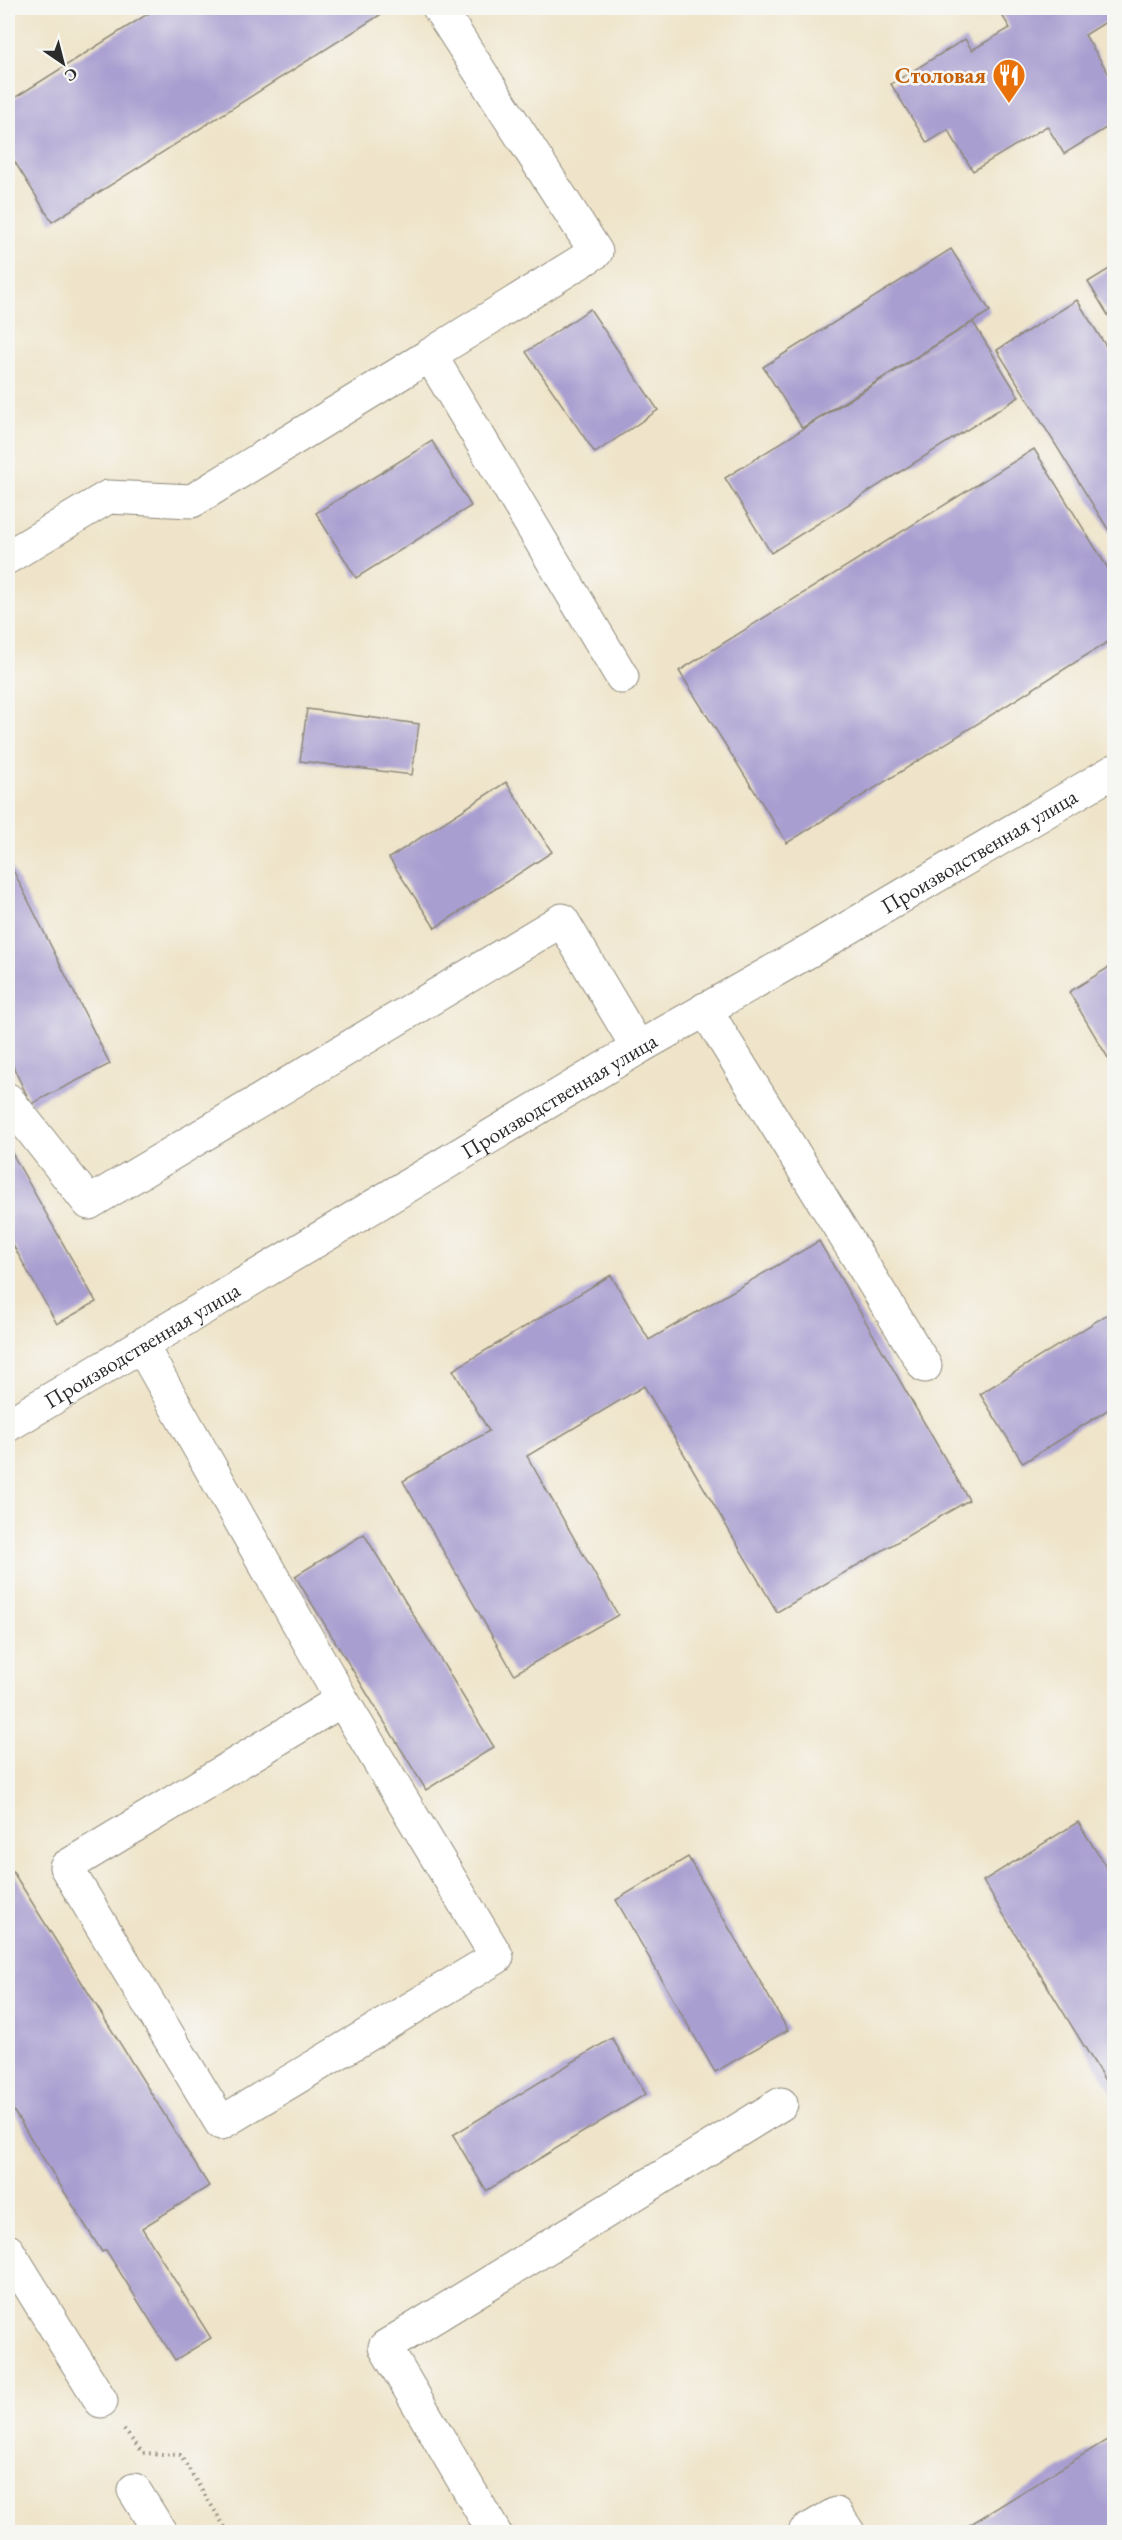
<svg xmlns="http://www.w3.org/2000/svg" width="1122" height="2540" font-family="'EB Garamond',serif">
<style>
.building{fill:#a89ed0}
.lines{fill:none;stroke-linecap:round;stroke-linejoin:round}
.minor-casing{stroke:#8d887a;stroke-width:35}
.path{stroke:#8d887a;stroke-width:4;stroke-dasharray:1.5 4.5;stroke-linecap:butt}
.minor{stroke:#fff;stroke-width:33}
.labels{text-anchor:middle;stroke-width:5;stroke-linejoin:round;paint-order:stroke}
.food-label{font-size:22px;font-weight:bold;fill:#c56008;stroke:#f6f6f2;text-anchor:end}
.street-label{font-size:22px;fill:#2b2b2b;stroke:#f6f6f2}
</style>
<rect width="100%" height="100%" fill="#f6f6f2"/>
<filter id="ink" filterUnits="userSpaceOnUse"><feTurbulence type="fractalNoise" baseFrequency=".0167" numOctaves="2"/><feDisplacementMap in="SourceGraphic" scale="12" xChannelSelector="R" yChannelSelector="G"/><feConvolveMatrix kernelMatrix="1 2 1 2 8 2 1 2 1" color-interpolation-filters="sRGB"/></filter>
<filter id="wash" filterUnits="userSpaceOnUse"><feTurbulence type="fractalNoise" baseFrequency=".008" numOctaves="4" result="noise"/><feDisplacementMap in="SourceGraphic" scale="24" xChannelSelector="R" yChannelSelector="G"/><feGaussianBlur stdDeviation="1.35" result="paint"/><feColorMatrix in="noise" values="0 0 0 0 0 0 0 0 0 0 0 0 0 0 0 0 0 1.4 0 .05"/><feComposite in="paint" operator="in"/></filter>
<g filter="url(#wash)">
<rect width="100%" height="100%" fill="#efe4c9"/>
<g id="blocks">
<path class="building" d="M157,8H391L52,222L8,151V102Z
M1006,8H1114V17L1085,35L1110,76L1114,73V123L1064,154L1047,126L973,171L948,130L927,143L891,84L965,39L972,50L1010,28L1000,12Z
M951,249L990,311L802,428L763,367Z
M1114,266V325L1088,282Z
M1077,300L1114,359V539L997,350Z
M590,309L658,410L595,453L526,352Z
M973,322L1019,397L771,553L725,478Z
M432,441L471,506L356,578L316,513Z
M1034,449L1114,578V638L787,843L679,671Z
M307,709L419,724L412,775L300,761Z
M506,782L552,852L435,928L389,858Z
M8,860L110,1064L31,1104L8,1056Z
M1114,964V1068L1069,992Z
M8,1146L96,1302L57,1324L8,1236Z
M819,1241L969,1500L777,1612L644,1386L527,1456L618,1615L514,1674L403,1481L489,1431L453,1370L611,1275L649,1340Z
M1114,1310V1406L1023,1463L980,1394Z
M364,1534L494,1747L426,1790L295,1576Z
M1078,1822L1114,1880V2095L983,1881Z
M688,1857L788,2030L715,2072L616,1900Z
M8,1864L209,2186L142,2228L211,2338L175,2360L106,2250L102,2252L8,2102Z
M612,2038L646,2094L486,2191L453,2135Z
M1110,2438L1114,2446V2532H958Z"/>
</g>
</g>
<g filter="url(#ink)">
<use href="#blocks" fill-opacity="0" stroke="#8d887a" stroke-width="1.5"/>
<g class="lines">
<defs>
<g id="minor">
<path d="M439,8L596,252L430,355L622,677"/>
<path d="M8,557L108,497L192,501L430,355"/>
<path d="M705,1009L925,1366"/>
<path d="M8,1100L89,1203L562,920L638,1048"/>
<path d="M141,1345L342,1700L497,1957L221,2123L66,1867L342,1700"/>
<path id="s1" d="M8,1425L638,1048L821,944L1114,771"/>
<path d="M8,2251L101,2401"/>
<path d="M134,2490L160,2532"/>
<path d="M494,2532L385,2347L781,2104"/>
<path d="M805,2532L836,2514L848,2532"/>
</g>
</defs>
<use href="#minor" class="minor-casing"/>
<path class="path" d="M124,2430L143,2453L180,2455L228,2532"/>
<use href="#minor" class="minor"/>
</g>
</g>
<defs>
<symbol id="restaurant-pin" viewBox="-11 -11 22 30"><path d="M0 17L-7.5 6A9.5 9.5 0 1 1 7.5 6Z" fill="#e8710a" stroke="#f6f6f2"/><path d="M-5-6h1v4h1v-4h1v4h1v-4h1v5L-1.5 .5V6h-2V.5L-5-1ZM5-6V6H3V1.5H1.5Q1.5-4 5-6Z" fill="#fff"/></symbol>
</defs>
<g fill-rule="evenodd">
<use href="#restaurant-pin" x="990" y="56" width="38" height="52"/>
</g>
<g class="labels">
<g class="food-label">
<text x="986" y="83">Столовая</text>
</g>
<g class="street-label">
<text dy="8" stroke="none"><textPath href="#s1" startOffset="1128">Производственная улица</textPath></text>
<text dy="8" stroke="none"><textPath href="#s1" startOffset="642">Производственная улица</textPath></text>
<text dy="8" stroke="none"><textPath href="#s1" startOffset="156">Производственная улица</textPath></text>
</g>
</g>
<rect width="1122" height="2540" fill="none" stroke="#f6f6f2" stroke-width="30"/>
<g transform="translate(63 63) rotate(145)" stroke="#f6f6f2" stroke-width="4.5" paint-order="stroke">
<path d="M0-4.5L10 22L0 15L-10 22Z" fill="#2b2b2b"/>
<text y="-9" font-size="16" font-weight="bold" text-anchor="middle" fill="#2b2b2b">С</text>
</g>
</svg>
